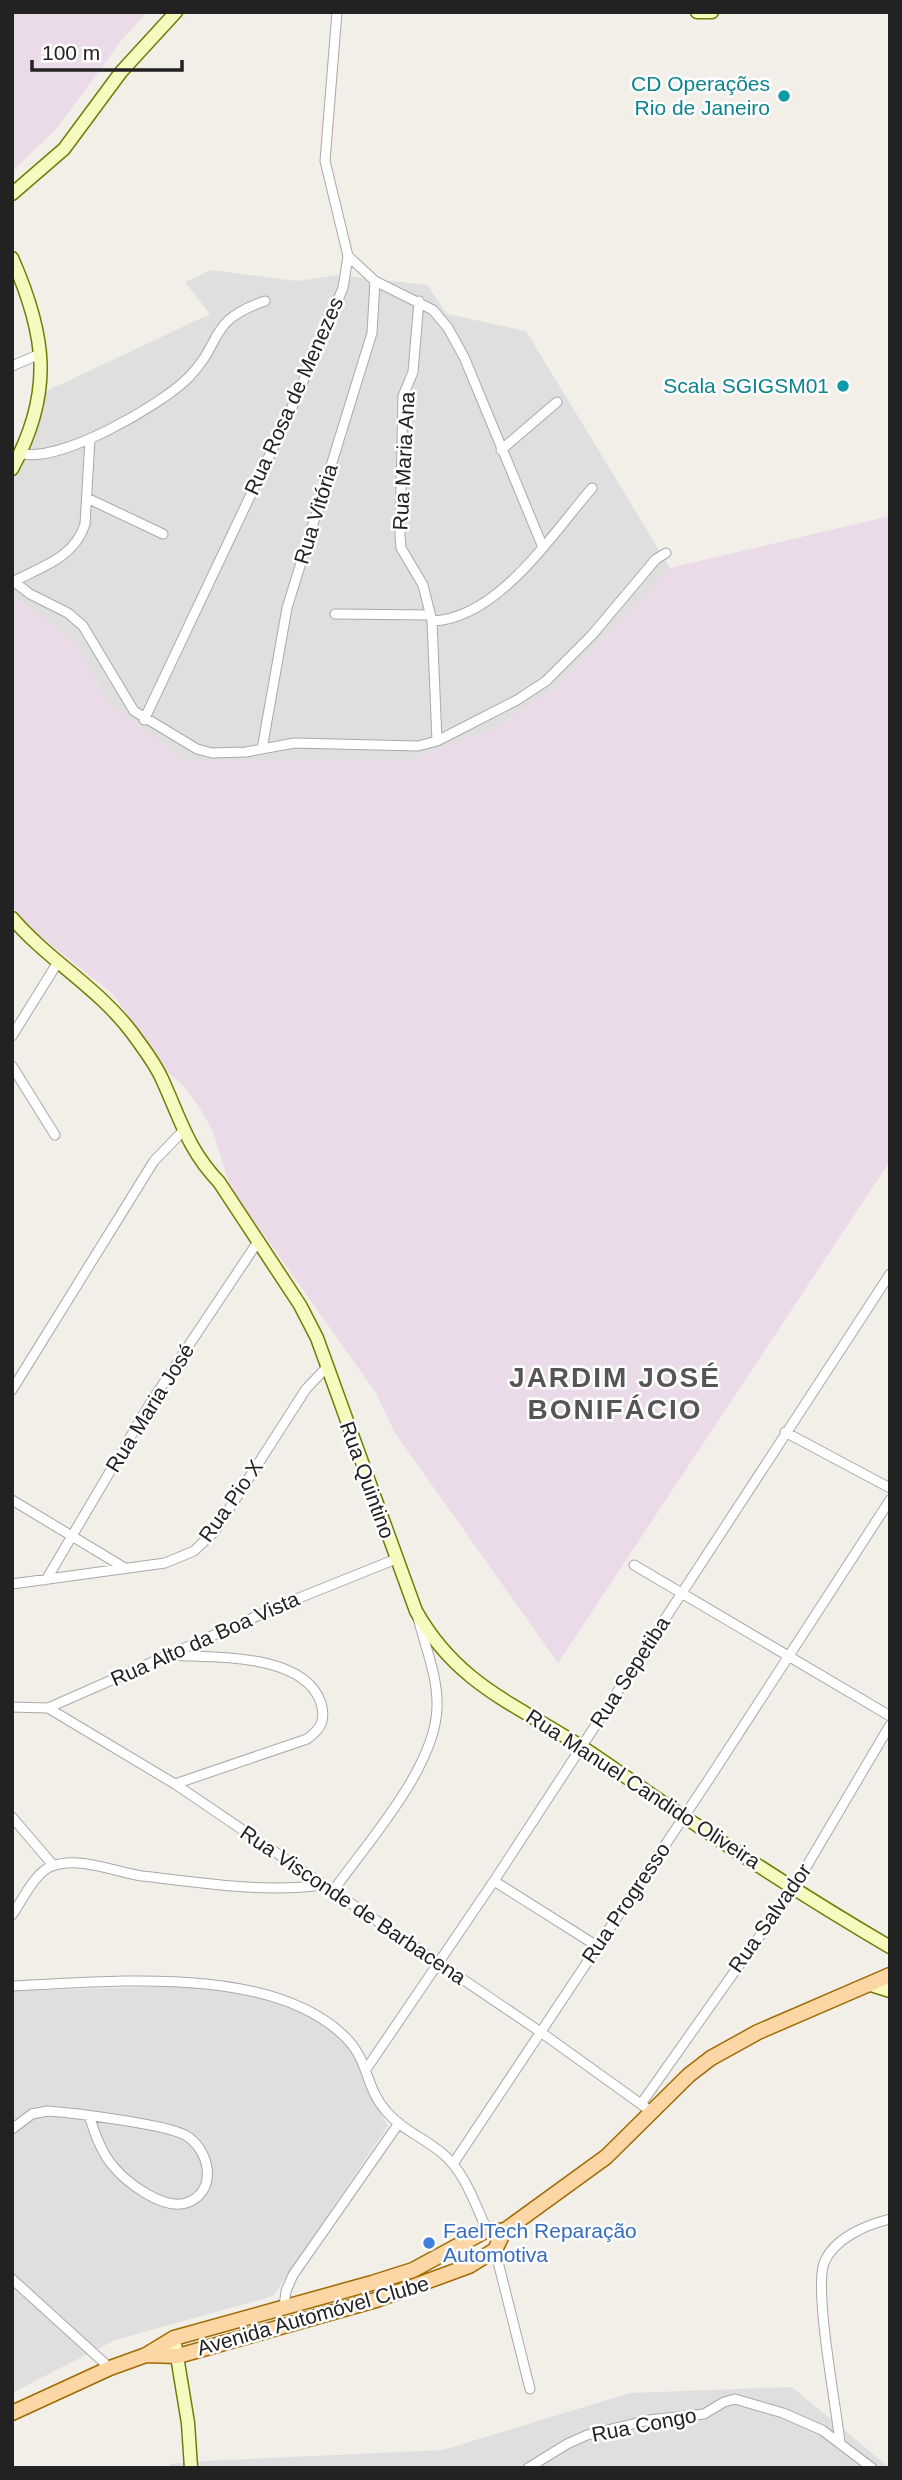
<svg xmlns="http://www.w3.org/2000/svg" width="902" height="2480" font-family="Helvetica,sans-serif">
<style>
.residential{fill:#e0dfdf}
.industrial{fill:#ebdbe8}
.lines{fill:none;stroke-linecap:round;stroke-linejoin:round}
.street-casing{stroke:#a9a9a9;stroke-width:11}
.secondary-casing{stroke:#707d05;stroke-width:15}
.primary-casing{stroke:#a06b00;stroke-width:17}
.street{stroke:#fff;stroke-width:9}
.secondary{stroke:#f7fabf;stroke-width:12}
.primary{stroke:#fcd6a4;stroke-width:14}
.culture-dot{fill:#0f9aa8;stroke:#fff;stroke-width:2.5}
.shop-dot{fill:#3f7fe0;stroke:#fff;stroke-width:2.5}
.labels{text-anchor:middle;stroke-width:5;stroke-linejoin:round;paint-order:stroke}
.culture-label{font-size:21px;fill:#0d838f;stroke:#fff;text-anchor:end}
.street-label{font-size:21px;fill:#222;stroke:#fff}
.shop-label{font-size:21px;fill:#366cbe;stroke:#fff;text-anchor:start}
.district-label{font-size:28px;font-weight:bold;letter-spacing:2px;fill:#555;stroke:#fff}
</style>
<rect width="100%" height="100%" fill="#f2efe9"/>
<path class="residential" d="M211,270L297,281L338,275L427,285L447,314L526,331L670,568L556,687L493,729L409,760L186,761L105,699L78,646L12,595V469L38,395L210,314L185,282Z
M225,1985L286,1997L320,2015L357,2052L373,2100L388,2126L273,2296L115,2340L12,2393V1991Z
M792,2387L890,2468H170V2464L205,2461L443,2450L630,2393Z"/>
<path class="industrial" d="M12,12H147L121,41L58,127L12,172Z
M890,516V1161L558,1663L395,1433L376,1393L230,1187L213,1132L201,1110L183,1085L164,1069L113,994L31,929L12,907V595L54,624L78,646L105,699L186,761L409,760L493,729L556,687L670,568Z"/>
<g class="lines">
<defs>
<path id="street" d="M348,256L375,281L433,310L448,328L464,357L542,545
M419,301L413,372L403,396L400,535L401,548L423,585L432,621L437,741
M12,366L40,354
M501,450L557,402
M20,453C58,465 161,405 188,378C224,342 206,321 265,301
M87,498L163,534
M12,580L30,594L68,613L83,626L134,711L197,749L212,753L246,752L294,743L418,746L437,741L517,700L546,681L592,635L656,559L666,553
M14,581C42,567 75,557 85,524L90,439
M335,614L430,615
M432,621C498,619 552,534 592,488
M144,720L290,412L343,288L348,256L325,161L337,12
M262,749L287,608L372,333L375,281
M12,1036L58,962
M12,1066L55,1135
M12,1390L154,1161L183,1131
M785,1432L890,1488
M12,1500L125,1568
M634,1565L890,1716
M46,1580L151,1402L259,1240
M12,1584L165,1563L194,1551L215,1531L306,1389L327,1367
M169,1655C212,1658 304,1652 321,1703C326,1720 321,1729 307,1739L175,1784
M12,1707L48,1708L289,1602L396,1559
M48,1708L175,1784L542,2033L652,2112
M12,1817L53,1865
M494,1881L597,1946
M333,1891C367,1843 436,1767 437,1707C438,1677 425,1646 418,1618
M12,1915C22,1901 35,1872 52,1866C80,1856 115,1872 142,1876C203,1883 262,1893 323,1885
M12,1986C109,1982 266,1964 342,2034C370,2059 364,2086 386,2111C401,2129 424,2138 442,2153C465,2172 475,2204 487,2230
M367,2068L494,1881L890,1274
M641,2104L795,1886L890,1725
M12,2129L32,2114L48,2111C74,2113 164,2124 185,2135C210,2149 219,2192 186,2203C163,2210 127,2183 113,2166C101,2152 95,2135 90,2118
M453,2164L711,1776L890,1500
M495,2250L530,2389
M12,2279L110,2368
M284,2307L286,2291L293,2275L399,2123
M840,2442C836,2406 814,2290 824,2263C834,2238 866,2225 890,2219
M528,2468L567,2444L587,2435L649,2420L704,2414L724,2402L735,2399L783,2413L822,2430L872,2468"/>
<path id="secondary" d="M697,12H712
M12,194L64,149L121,72L176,12
M12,258C46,335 54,392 12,469
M12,918C49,961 99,988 133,1034C143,1048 155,1063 162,1079C180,1118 188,1150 219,1182L300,1305L317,1338L416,1611C457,1684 515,1704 582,1747C616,1769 649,1794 683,1816C750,1861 820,1906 890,1947
M868,1984L890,1991
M174,2338L188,2423L191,2468"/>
<path id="primary" d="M146,2355L178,2356L376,2300L469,2266L495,2250L504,2231L606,2157L689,2075L711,2058L758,2032L890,1975
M12,2413L110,2368L146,2355L174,2338L372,2283L413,2270L487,2230L504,2231"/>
</defs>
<use href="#street" class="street-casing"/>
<use href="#secondary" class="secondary-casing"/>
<use href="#primary" class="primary-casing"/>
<use href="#street" class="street"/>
<use href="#secondary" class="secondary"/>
<use href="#primary" class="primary"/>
</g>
<g class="culture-dot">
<circle cx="784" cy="96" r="7"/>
<circle cx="843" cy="386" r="7"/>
</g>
<circle class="shop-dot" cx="429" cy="2243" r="7"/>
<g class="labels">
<g class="culture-label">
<text x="770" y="91">CD Operações<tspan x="770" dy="24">Rio de Janeiro</tspan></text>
<text x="829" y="393">Scala SGIGSM01</text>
</g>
<g class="street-label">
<text transform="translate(294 396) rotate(-66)" y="7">Rua Rosa de Menezes</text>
<text transform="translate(404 461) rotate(-87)" y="7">Rua Maria Ana</text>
<text transform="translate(316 514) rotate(-73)" y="7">Rua Vitória</text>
<text transform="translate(150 1408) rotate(-58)" y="7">Rua Maria José</text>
<text transform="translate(367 1480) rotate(70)" y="7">Rua Quintino</text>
<text transform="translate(231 1501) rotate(-55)" y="7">Rua Pio X</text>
<text transform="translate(205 1639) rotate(-24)" y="7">Rua Alto da Boa Vista</text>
<text transform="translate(630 1672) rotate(-57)" y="7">Rua Sepetiba</text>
<text transform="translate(643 1789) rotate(33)" y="7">Rua Manuel Candido Oliveira</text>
<text transform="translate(626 1903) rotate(-56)" y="7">Rua Progresso</text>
<text transform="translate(353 1905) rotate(34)" y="7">Rua Visconde de Barbacena</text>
<text transform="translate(770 1918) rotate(-55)" y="7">Rua Salvador</text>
<text transform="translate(313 2316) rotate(-16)" y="7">Avenida Automóvel Clube</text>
<text transform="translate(644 2425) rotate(-11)" y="7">Rua Congo</text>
</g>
<g class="shop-label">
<text x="443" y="2238">FaelTech Reparação<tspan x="443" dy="24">Automotiva</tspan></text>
</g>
<g class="district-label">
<text x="615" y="1387">JARDIM JOSÉ<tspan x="615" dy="32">BONIFÁCIO</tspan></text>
</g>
</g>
<rect width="902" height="2480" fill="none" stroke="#222222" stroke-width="28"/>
<path d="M32 60v10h150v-10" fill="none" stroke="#222222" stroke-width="3.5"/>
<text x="42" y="60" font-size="21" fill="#222222" stroke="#ffffff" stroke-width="5" paint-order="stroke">100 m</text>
</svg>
